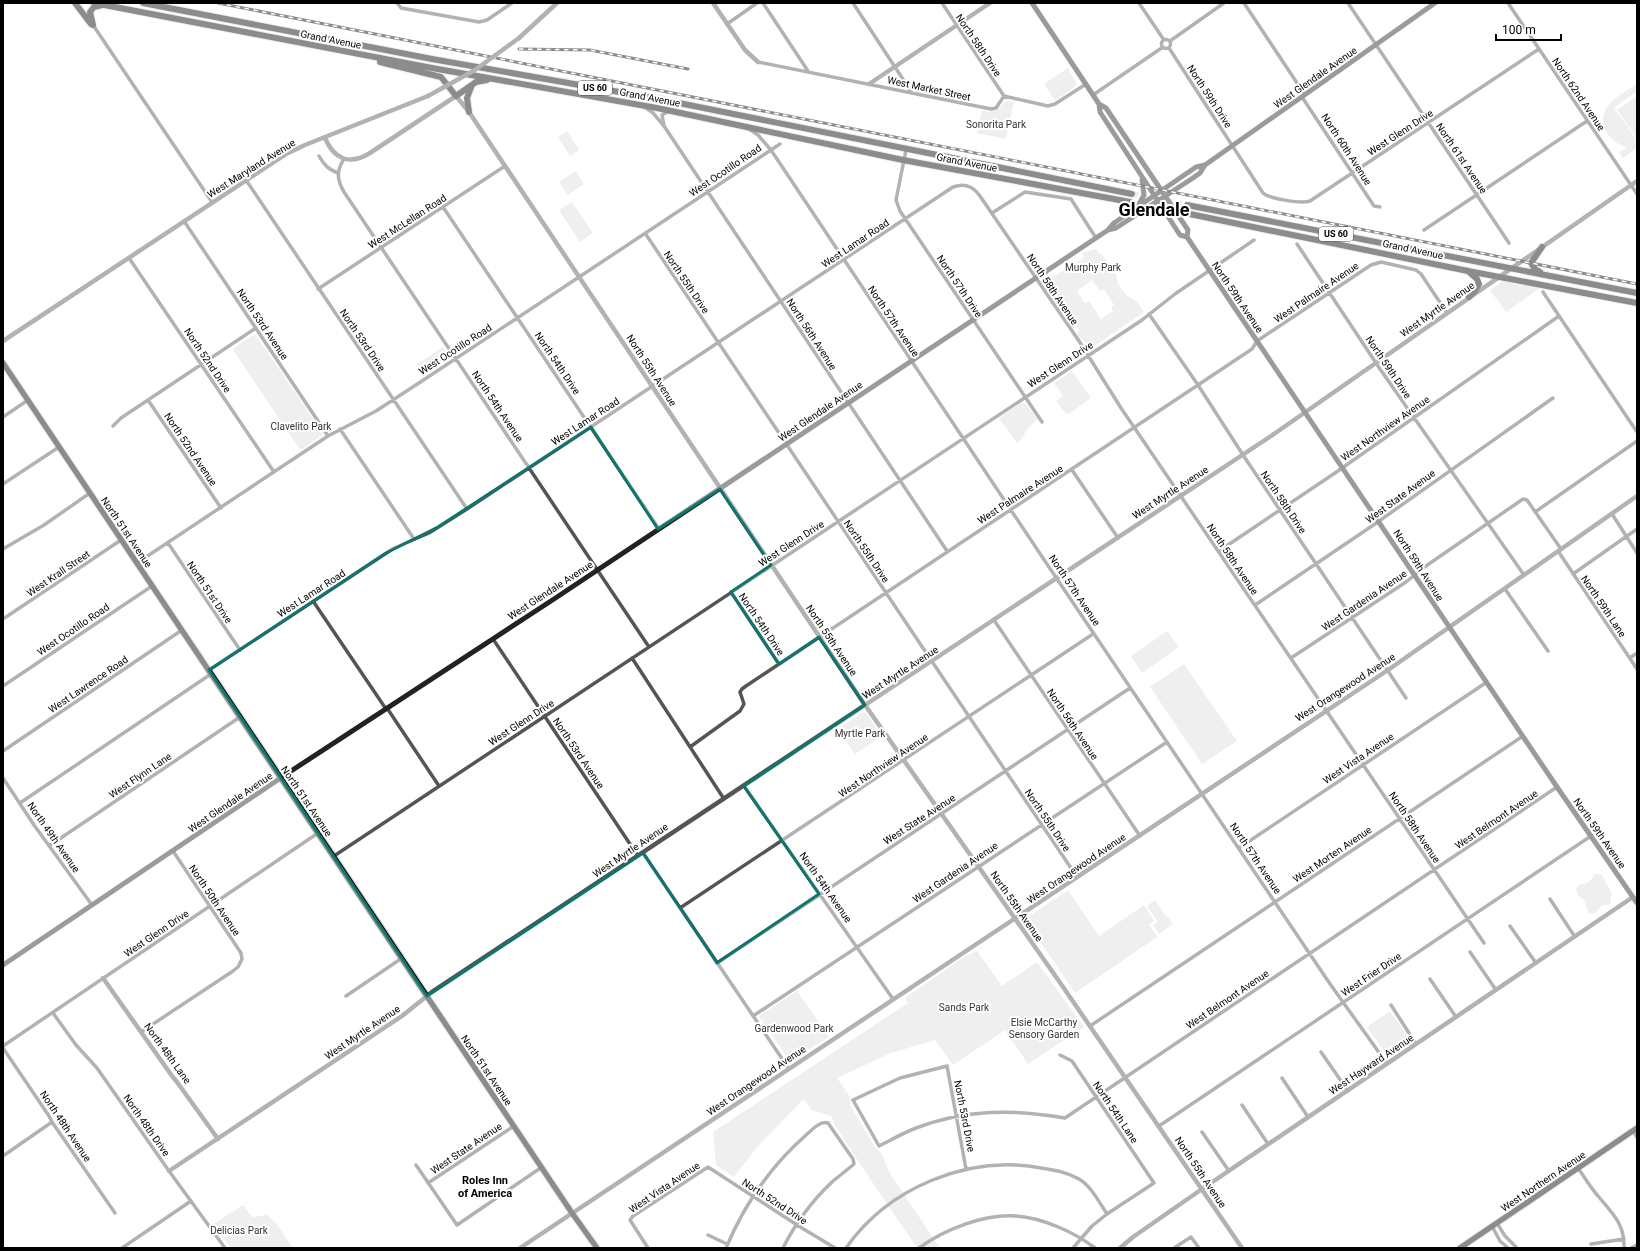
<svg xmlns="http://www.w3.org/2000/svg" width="1640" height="1251" font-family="Roboto,sans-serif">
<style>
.green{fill:#dcdcdc;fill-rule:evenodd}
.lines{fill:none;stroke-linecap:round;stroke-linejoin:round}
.trunk-tunnel{stroke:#d9d9d9;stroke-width:6;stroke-dasharray:6 3;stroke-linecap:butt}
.primary-casing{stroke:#dbdbdb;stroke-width:8}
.trunk-casing{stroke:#dbdbdb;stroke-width:8}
.minor{stroke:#555;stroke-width:3.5}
.tertiary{stroke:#555;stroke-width:4.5}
.secondary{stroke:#222;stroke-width:5}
.primary{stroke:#000;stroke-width:5.5}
.trunk{stroke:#000;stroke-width:6}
.rail-casing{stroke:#000;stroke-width:3}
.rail{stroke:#fff;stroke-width:1.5;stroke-dasharray:4.5;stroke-linecap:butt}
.tertiary-bridge{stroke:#555;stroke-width:4.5}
.marked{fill:none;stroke:#0f766e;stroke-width:3;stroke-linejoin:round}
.labels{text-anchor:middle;stroke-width:4;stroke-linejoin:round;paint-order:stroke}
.shield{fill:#fff;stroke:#4c4c4c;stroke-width:1}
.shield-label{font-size:9px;font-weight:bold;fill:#000}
.street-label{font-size:10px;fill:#000;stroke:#fff}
.park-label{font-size:10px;fill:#333;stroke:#fff}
.neighbourhood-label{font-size:11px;font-weight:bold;fill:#000;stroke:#fff}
.town-label{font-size:18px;font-weight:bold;fill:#000;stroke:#fff}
</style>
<rect width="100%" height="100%" fill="#fff"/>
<path class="green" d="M1068,68L1077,85L1055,101L1044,84Z
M1637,84V91L1614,108L1637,140V148L1623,158L1619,153L1627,147C1608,143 1595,121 1609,105C1616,96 1628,90 1637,84Z
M1637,96V137H1636L1617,110Z
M1007,101L1014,102L1006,139L977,133L982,110L987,112L997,110L1005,102Z
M567,131L579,150L570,156L558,137Z
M576,171L584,184L568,195L559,182Z
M572,202L593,233L580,242L559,210Z
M1096,249L1100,254H1102L1107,262L1117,264L1116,274L1118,284L1126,295L1137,302L1144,312L1093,347H1090L1077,334L1079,330L1071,318L1068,321L1065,316L1066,312L1048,284L1045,286L1043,282L1048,277H1053L1085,257L1082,253ZM1092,280L1100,291L1104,289L1114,305L1111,307L1113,311L1101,319L1089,301L1085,303L1077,291Z
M1506,281L1540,288L1506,312L1490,290L1502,282Z
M256,335L322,432V435L303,449L299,448L233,350L234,348L252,336Z
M443,347L448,355V358L424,374L417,364Z
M1072,371L1091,398L1069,414L1064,412L1056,401L1063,396L1054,383Z
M1021,403L1026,404L1037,419L1028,428L1022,438L1017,443L999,418Z
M1167,631L1179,647L1142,673L1131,656Z
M1184,664L1237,741L1202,764L1150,687Z
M863,712L867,714L882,736L855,754L838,729Z
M1595,874H1599L1602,875L1612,894L1611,896V901L1610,904L1601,906L1596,912L1592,914L1588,912L1585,901L1577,894L1576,889L1579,885L1589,882Z
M1068,890L1099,936L1144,905L1154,921L1149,925L1157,937L1075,993L1025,919Z
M1155,900L1166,916L1158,922L1147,906Z
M1167,916L1173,924L1159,934L1153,925Z
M977,951L1002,986L1037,962L1084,1027L1028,1064L1005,1030L953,1065L935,1040L891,1053L837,1078L851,1098L850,1105L875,1147L882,1154L889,1172L940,1248H917L860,1164L836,1127L831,1116L811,1110L804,1099L758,1146L734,1177L716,1165L713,1132L908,1003L905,998L964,957Z
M797,991L829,1037L790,1061L759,1017L760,1015Z
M1390,1011L1410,1040L1387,1055L1367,1027Z
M243,1205L252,1217L267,1215L275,1222L293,1248H231L213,1224Z"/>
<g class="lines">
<path class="trunk-tunnel" d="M1132,194L1187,205
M1130,202L1185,213"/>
<defs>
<path id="primary" d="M3,363L572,1213L597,1248
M1460,1248L1637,1128"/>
<path id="trunk" d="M75,3L91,24
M94,3L432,68L657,108L903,160L1130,202
M143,3L432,59L659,99L1132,194
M93,25L90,12L94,7L102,5
M380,62L441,77L456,96L476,82L487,80
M469,112L467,98L472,85
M1187,205L1637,293
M1185,213L1468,271L1637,303
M1468,271L1477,279L1479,284L1475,291L1469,297
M1540,272L1535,269L1531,263L1542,247"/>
</defs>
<use href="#primary" class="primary-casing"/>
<use href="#trunk" class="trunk-casing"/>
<path class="minor" d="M397,3L401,8L479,22L487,20L512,3
M763,3L808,71
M853,3L912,93
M942,3L1004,96L1048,106L1055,104L1086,84
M1139,3L1164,40
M1244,3L1305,95
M1348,3L1509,243
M1508,3L1637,194
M727,24L757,3
M93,25L212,202
M1161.5 44a4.5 4.5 0 1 1 9 0a4.5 4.5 0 1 1-9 0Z
M1170,41L1224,3
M1169,48L1263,193C1270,199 1302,204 1310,201L1539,49
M758,62L991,109L996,108L1004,96
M1093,95L1163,47
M1302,97L1374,206L1380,207
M646,108L653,113L664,126L947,551
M664,125L662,115L669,111
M749,129L758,135L771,150C954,427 1140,703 1326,978C1346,1007 1367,1035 1387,1064
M906,150L896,200L900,211L1042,422
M319,156C324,165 328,169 338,173
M344,159C336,171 337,180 344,192L649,647
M246,180L467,509
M443,207L659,529
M992,213L1025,192L1071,199L1096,238
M184,221L328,436
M1424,230L1587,121
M645,233C790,448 932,663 1077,877
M1297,244L1380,369L1524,575
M129,258L274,472
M318,289L505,166
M1543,292L1637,432
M1149,314L1198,385L1243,455L1406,698
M148,400L221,508
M3,417L28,400
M113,426L121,418L256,328
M340,429L414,539
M1072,470L1118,538
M3,484L59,447
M1535,512L1637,441
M1612,514L1637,553
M168,543L240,650
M3,549L44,525L90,493
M1219,551L1335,473L1559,316
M1558,551L1637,669
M137,563L328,436L376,411L425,379L780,144
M1573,574L1637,529
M1505,589L1548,651
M731,592L779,664
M313,601L386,709
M1255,605L1372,526L1553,398
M3,619L121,540
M994,620L1140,836
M493,639L638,856
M632,658L724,799
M1291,658L1406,582L1423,568L1523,499L1527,500L1561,549
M1630,658L1637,653
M209,670L394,548L429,533L467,509L953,187C967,182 975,188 982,199L1079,341L1121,408L1484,943
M3,686L152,586
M387,708L439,786
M690,747L740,711L744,704L740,692L742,689L746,686L1252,349L1257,341L1371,265L1381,262L1416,270L1421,274L1447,313
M3,751L182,630
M3,778L34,825L92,905
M744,786L893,999
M20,803L211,674
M49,846L240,717
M1239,848L1487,682
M643,853L789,1069
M334,856L1142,320L1175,294L1254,240
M1550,899L1575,937
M680,908L1093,634
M1510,926L1536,963
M1470,952L1496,990
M717,963L1130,688
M1430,979L1456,1017
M346,996L402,958
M1391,1005L1416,1044
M53,1013L76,1045L97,1068L169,1171L225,1248
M753,1016L1167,742
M1090,1026L1523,736
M141,1032L233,971L238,967L242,959L241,953L173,851
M3,1046L318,833
M3,1048L49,1116L52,1122L115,1213
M1321,1052L1348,1091
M1060,1055L1072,1061L1154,1183L1107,1214L1092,1226L1073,1248
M1282,1078L1308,1117
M1242,1105L1268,1144
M1159,1126L1591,836
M1633,1131L1637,1137
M1202,1132L1229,1171
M3,1156L52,1122
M416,1165L457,1225L542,1167
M1578,1168C1585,1178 1591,1188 1598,1196C1612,1213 1625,1224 1624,1248
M966,1169L947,1066L900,1078L853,1100L879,1146C891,1140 903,1133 916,1128C966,1109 1012,1109 1065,1118L1557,787
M428,1183L514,1126
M1497,1223L1505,1236L1517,1248
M1492,1226L1500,1241L1508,1248
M708,1235L727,1244
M1591,1244L1624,1239
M122,1248L191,1201
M648,1248L630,1220L633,1216L708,1167L797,1225L835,1248
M726,1248C744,1205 770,1167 805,1136C811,1131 820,1120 828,1123L853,1159L854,1164C847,1170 839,1176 832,1182C812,1201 795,1224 783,1248
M846,1248C888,1188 968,1154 1041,1168C1054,1170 1067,1172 1079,1179C1091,1186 1099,1202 1107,1214
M919,1248C945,1229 984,1214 1016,1216C1043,1218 1074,1232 1095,1248
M1174,1248L1191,1237L1199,1248
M1631,1248L1637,1245"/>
<path class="tertiary" d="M713,3L745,50L758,62
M519,38L557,3
M869,84L990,3
M325,138C334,159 349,166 370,153L456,96L469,112L865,705L1061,984L1242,1248
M3,341L286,154L305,145L428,96
M103,978L172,1076L177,1082L218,1139
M169,1171L402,1016L432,992L1274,434L1637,181
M520,1248L1388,670L1637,496
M1120,1248L1133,1237L1202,1189L1633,897"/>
<path class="secondary" d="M1032,3L1099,104L1100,112L1180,235L1187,237L1557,787L1637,903
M1099,104L1106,108L1188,230L1187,237
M1139,204L1144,195L1142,180
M1108,230L1114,223L1196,167L1205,165L1435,3
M3,965L288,773L554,599L1108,230L1116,228L1193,178L1200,173L1205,165"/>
<use href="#primary" class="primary"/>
<use href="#trunk" class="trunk"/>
<defs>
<path id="rail" d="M218,3L1637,284
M519,49L590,50L688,69"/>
</defs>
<use href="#rail" class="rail-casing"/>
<use href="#rail" class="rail"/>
<path class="tertiary-bridge" d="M428,96L475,70L519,38"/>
</g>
<path d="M0 0H1640V1251H0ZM591,427L658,529L720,489L771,565L731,592L779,664L819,637L865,705L744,786L819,894L717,963L643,853L427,996L209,670L386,553L438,527Z" fill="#fff" fill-opacity=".55" fill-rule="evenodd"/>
<path class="marked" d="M591,427L658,529L720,489L771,565L731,592L779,664L819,637L865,705L744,786L819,894L717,963L643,853L427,996L209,670L386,553L438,527Z"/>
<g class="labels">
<g class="shield">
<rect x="578" y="81" width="34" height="14" rx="3"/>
<rect x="1319" y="227" width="34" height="14" rx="3"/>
</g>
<g class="shield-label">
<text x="595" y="91">US 60</text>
<text x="1336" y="237">US 60</text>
</g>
<g class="street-label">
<text transform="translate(331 39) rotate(11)" y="4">Grand Avenue</text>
<text transform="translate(979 45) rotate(56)" y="4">North 58th Drive</text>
<text transform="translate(1315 77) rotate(-35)" y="4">West Glendale Avenue</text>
<text transform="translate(929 88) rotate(12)" y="4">West Market Street</text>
<text transform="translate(1579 94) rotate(56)" y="4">North 62nd Avenue</text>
<text transform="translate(1210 96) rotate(57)" y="4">North 59th Drive</text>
<text transform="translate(650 97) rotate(11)" y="4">Grand Avenue</text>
<text transform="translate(1400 132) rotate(-33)" y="4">West Glenn Drive</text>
<text transform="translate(1347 149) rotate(57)" y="4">North 60th Avenue</text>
<text transform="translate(1462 158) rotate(56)" y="4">North 61st Avenue</text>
<text transform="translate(967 162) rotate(11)" y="4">Grand Avenue</text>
<text transform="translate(251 168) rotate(-32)" y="4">West Maryland Avenue</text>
<text transform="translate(725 170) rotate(-34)" y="4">West Ocotillo Road</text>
<text transform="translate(407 221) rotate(-33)" y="4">West McLellan Road</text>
<text transform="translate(855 243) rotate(-34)" y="4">West Lamar Road</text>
<text transform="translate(1413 249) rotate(12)" y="4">Grand Avenue</text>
<text transform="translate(687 282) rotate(56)" y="4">North 55th Drive</text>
<text transform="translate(960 286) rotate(56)" y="4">North 57th Drive</text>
<text transform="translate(1053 289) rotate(56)" y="4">North 58th Avenue</text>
<text transform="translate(1316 292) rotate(-34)" y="4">West Palmaire Avenue</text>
<text transform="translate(1238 297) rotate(56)" y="4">North 59th Avenue</text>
<text transform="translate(1437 309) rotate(-35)" y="4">West Myrtle Avenue</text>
<text transform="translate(894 321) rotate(56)" y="4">North 57th Avenue</text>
<text transform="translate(263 324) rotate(56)" y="4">North 53rd Avenue</text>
<text transform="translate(812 334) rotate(57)" y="4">North 56th Avenue</text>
<text transform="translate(363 340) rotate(56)" y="4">North 53rd Drive</text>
<text transform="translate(455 349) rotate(-33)" y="4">West Ocotillo Road</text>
<text transform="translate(208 360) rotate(56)" y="4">North 52nd Drive</text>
<text transform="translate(558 363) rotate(56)" y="4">North 54th Drive</text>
<text transform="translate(1060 364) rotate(-33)" y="4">West Glenn Drive</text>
<text transform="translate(1389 367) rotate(56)" y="4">North 59th Drive</text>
<text transform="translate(652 370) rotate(57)" y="4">North 55th Avenue</text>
<text transform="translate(498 406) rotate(56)" y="4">North 54th Avenue</text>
<text transform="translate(820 411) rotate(-34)" y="4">West Glendale Avenue</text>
<text transform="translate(585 421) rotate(-33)" y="4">West Lamar Road</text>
<text transform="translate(1385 428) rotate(-35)" y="4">West Northview Avenue</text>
<text transform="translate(191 449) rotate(56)" y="4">North 52nd Avenue</text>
<text transform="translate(1170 492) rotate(-33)" y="4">West Myrtle Avenue</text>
<text transform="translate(1020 494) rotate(-33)" y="4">West Palmaire Avenue</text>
<text transform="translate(1400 496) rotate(-36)" y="4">West State Avenue</text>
<text transform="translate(1284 502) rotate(56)" y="4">North 58th Drive</text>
<text transform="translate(127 532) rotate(56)" y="4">North 51st Avenue</text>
<text transform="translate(791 543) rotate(-33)" y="4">West Glenn Drive</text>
<text transform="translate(867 551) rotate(56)" y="4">North 55th Drive</text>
<text transform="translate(1233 559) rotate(56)" y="4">North 58th Avenue</text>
<text transform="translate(1419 565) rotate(57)" y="4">North 59th Avenue</text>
<text transform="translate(58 573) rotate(-34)" y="4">West Krall Street</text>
<text transform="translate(550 590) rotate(-33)" y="4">West Glendale Avenue</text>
<text transform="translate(1075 590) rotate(56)" y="4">North 57th Avenue</text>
<text transform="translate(210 592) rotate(56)" y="4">North 51st Drive</text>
<text transform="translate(311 593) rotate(-33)" y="4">West Lamar Road</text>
<text transform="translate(1364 600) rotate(-34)" y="4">West Gardenia Avenue</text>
<text transform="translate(1604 606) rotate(56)" y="4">North 59th Lane</text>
<text transform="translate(762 624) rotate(56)" y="4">North 54th Drive</text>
<text transform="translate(73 629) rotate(-34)" y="4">West Ocotillo Road</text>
<text transform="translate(832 640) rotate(56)" y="4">North 55th Avenue</text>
<text transform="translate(900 672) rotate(-33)" y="4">West Myrtle Avenue</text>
<text transform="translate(88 684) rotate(-34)" y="4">West Lawrence Road</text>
<text transform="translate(1345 687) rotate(-33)" y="4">West Orangewood Avenue</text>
<text transform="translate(521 722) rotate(-33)" y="4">West Glenn Drive</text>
<text transform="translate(1073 724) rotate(56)" y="4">North 56th Avenue</text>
<text transform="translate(579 753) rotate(56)" y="4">North 53rd Avenue</text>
<text transform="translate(1358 758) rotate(-34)" y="4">West Vista Avenue</text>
<text transform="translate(883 765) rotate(-34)" y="4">West Northview Avenue</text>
<text transform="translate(140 775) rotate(-34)" y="4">West Flynn Lane</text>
<text transform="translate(307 801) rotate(56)" y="4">North 51st Avenue</text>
<text transform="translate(230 802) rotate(-34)" y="4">West Glendale Avenue</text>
<text transform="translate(919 819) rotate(-33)" y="4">West State Avenue</text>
<text transform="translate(1496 819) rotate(-34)" y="4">West Belmont Avenue</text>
<text transform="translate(1048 820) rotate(56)" y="4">North 55th Drive</text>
<text transform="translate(1415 827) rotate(56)" y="4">North 58th Avenue</text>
<text transform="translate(1600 833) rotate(55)" y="4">North 59th Avenue</text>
<text transform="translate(54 837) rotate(55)" y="4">North 49th Avenue</text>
<text transform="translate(630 850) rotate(-34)" y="4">West Myrtle Avenue</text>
<text transform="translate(1332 854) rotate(-34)" y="4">West Morten Avenue</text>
<text transform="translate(1256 858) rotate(56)" y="4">North 57th Avenue</text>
<text transform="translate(1076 868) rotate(-34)" y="4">West Orangewood Avenue</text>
<text transform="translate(955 872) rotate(-34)" y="4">West Gardenia Avenue</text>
<text transform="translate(826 887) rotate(55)" y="4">North 54th Avenue</text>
<text transform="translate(215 900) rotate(56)" y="4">North 50th Avenue</text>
<text transform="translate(1017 906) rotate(55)" y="4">North 55th Avenue</text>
<text transform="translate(156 933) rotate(-34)" y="4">West Glenn Drive</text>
<text transform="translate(1371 974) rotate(-34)" y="4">West Frier Drive</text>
<text transform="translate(1227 999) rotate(-34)" y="4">West Belmont Avenue</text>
<text transform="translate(362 1032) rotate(-34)" y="4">West Myrtle Avenue</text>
<text transform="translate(168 1053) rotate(54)" y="4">North 48th Lane</text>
<text transform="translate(1371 1064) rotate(-34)" y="4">West Hayward Avenue</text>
<text transform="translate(487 1070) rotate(56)" y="4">North 51st Avenue</text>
<text transform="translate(756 1080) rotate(-34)" y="4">West Orangewood Avenue</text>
<text transform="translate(1116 1112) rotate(56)" y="4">North 54th Lane</text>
<text transform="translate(965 1116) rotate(79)" y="4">North 53rd Drive</text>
<text transform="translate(147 1125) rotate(55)" y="4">North 48th Drive</text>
<text transform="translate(66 1126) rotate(56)" y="4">North 48th Avenue</text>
<text transform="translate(466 1148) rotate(-34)" y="4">West State Avenue</text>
<text transform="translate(1201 1172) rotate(56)" y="4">North 55th Avenue</text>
<text transform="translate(1543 1181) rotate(-34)" y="4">West Northern Avenue</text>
<text transform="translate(664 1187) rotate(-34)" y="4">West Vista Avenue</text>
<text transform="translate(775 1201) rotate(33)" y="4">North 52nd Drive</text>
</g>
<g class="park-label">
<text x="996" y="128">Sonorita Park</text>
<text x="1093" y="271">Murphy Park</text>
<text x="301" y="430">Clavelito Park</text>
<text x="860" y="737">Myrtle Park</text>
<text x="964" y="1011">Sands Park</text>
<text x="1044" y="1026">Elsie McCarthy<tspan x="1044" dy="12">Sensory Garden</tspan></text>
<text x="794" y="1032">Gardenwood Park</text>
<text x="239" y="1234">Delicias Park</text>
</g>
<g class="neighbourhood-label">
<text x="485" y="1184">Roles Inn<tspan x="485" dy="13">of America</tspan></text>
</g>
<g class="town-label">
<text x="1154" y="216">Glendale</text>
</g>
</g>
<rect width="1640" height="1251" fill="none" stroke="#000000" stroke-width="8"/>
<path d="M1496 34v6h65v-6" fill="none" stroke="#000000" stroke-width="2"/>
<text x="1502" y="34" font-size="12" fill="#000000" stroke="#ffffff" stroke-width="3" paint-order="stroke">100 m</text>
</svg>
